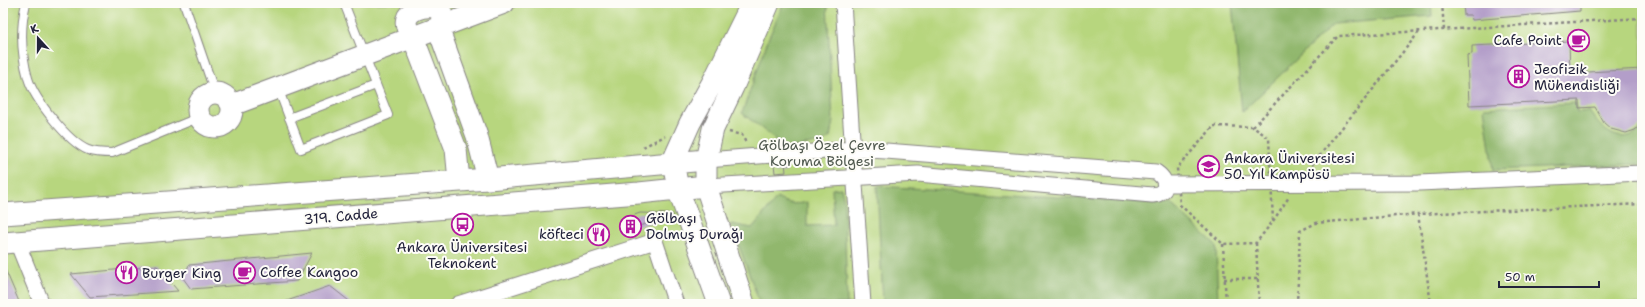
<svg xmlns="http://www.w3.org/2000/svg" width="1645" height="307" font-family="'Shantell Sans',sans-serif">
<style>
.green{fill:#b7d67e;stroke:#6c7c5c}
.forest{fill:#91b76d;stroke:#5a6c54}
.building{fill:#b39ec9}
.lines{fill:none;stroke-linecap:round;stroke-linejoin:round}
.lane-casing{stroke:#888584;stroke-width:10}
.street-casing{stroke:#888584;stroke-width:17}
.secondary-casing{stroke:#888584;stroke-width:23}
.path{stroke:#888584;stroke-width:2.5;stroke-dasharray:3 3;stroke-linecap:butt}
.lane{stroke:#fff;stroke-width:8}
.street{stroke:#fff;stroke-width:15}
.secondary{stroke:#fff;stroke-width:21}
.labels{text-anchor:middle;stroke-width:4;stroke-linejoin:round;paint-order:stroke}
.poi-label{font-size:14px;fill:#22223b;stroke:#fdfcf7;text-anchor:start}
.park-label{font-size:14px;fill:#4f584f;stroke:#fdfcf7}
.street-label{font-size:14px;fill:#22223b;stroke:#fdfcf7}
</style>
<rect width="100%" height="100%" fill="#fdfcf7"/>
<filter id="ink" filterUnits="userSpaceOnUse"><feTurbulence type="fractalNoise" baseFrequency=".025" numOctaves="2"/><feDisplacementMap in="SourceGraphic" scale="8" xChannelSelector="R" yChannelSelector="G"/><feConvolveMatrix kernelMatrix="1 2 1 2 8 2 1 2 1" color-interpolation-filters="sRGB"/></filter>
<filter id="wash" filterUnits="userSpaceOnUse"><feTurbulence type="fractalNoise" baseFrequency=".012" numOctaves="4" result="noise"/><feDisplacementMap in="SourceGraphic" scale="16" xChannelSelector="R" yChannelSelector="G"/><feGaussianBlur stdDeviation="0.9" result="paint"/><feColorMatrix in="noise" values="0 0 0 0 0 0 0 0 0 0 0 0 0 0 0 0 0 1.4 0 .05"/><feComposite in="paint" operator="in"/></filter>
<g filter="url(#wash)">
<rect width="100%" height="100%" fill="#eee8cd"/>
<path class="green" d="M3,3H1642V304H3Z"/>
<path class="forest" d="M784,3H827L833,121L830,137L823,142L777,150L775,139L742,113L769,37Z
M1232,3H1431L1432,16L1333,24L1242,112Z
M1576,103L1577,112L1589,111C1601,130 1621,148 1642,128V164L1493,170L1484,108Z
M877,186L1171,204L1216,245L1218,304H883Z
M841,188L844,202L847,304H760L731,224L752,228L777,198C787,204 795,205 807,202V226L834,225L832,189Z"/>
<g id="blocks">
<path class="building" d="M1463,3H1580V11L1472,20L1471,15H1464Z
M1569,41L1570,73L1642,69V124L1635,130L1626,133L1611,129L1604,123L1595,107L1579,108V100L1469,105L1467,55L1472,54V46Z
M785,163L786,172L775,173L774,164Z
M640,213L673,214V216L622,231L620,220Z
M312,253L297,281L191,289L183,278L189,265Z
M3,264L20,304H3Z
M157,266L178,291L90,297L71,274Z
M330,286L353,304H284V302Z"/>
</g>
</g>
<g filter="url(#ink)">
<use href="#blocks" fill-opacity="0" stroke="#888584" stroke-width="1"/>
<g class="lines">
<defs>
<path id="lane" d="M26,3C20,28 21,53 28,78C34,99 68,142 88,150C96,153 104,153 112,153L200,117
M184,3L215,93
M278,88L301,149L388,115L344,3
M289,118L376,85"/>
<path id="street" d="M843,3L863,304
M706,160L853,149L886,151L1156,172C1163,177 1166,181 1164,190L1158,194L1152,195L918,174L706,186
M1165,184L1419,183L1642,173
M17,242L42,304
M458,304L655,241L676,304"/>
<path id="secondary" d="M198 110a17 17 0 1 1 34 0a17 17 0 1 1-34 0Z
M232,105L504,3
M459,181L456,149L413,37C389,9 436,0 441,12C444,21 438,25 441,36L477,136L488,179
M3,214L488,179L706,160
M3,243L639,193L706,186
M719,304L678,189L673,161L690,123L716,76L752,3
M744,304L706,186V160L713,129L733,87L769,3"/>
</defs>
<use href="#lane" class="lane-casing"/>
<use href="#street" class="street-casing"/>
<use href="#secondary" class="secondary-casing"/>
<path class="path" d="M1442,3L1444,30
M1214,126L1253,127L1269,138L1273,221L1256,243L1223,244L1180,205L1177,168Z
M1253,127L1338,36L1642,18
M729,132L742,135L746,143
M643,147L665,136
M1308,170L1419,32
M1418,214L1431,304
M1273,221L1289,197
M1256,243L1259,304
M1223,244L1226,304
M1224,279H1258
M1297,304L1300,231L1316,223L1418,214L1642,204"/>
<use href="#lane" class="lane"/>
<use href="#street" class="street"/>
<use href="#secondary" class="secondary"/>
</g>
</g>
<defs>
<symbol id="cafe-ring" viewBox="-11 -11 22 22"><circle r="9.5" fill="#fdfcf7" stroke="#b5179e" stroke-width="1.5"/><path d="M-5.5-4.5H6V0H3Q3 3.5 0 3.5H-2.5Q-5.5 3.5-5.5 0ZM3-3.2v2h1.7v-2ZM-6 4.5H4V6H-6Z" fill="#b5179e"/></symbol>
<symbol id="building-ring" viewBox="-11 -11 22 22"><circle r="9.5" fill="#fdfcf7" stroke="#b5179e" stroke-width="1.5"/><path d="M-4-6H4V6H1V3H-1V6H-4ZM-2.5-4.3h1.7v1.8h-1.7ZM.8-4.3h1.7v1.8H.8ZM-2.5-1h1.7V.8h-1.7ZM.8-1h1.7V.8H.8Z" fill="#b5179e"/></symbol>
<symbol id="university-ring" viewBox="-11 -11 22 22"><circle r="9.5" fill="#fdfcf7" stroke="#b5179e" stroke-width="1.5"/><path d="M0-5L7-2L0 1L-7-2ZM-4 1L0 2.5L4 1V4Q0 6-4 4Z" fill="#b5179e"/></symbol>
<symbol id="bus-ring" viewBox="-11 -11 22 22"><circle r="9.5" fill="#fdfcf7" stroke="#b5179e" stroke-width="1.5"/><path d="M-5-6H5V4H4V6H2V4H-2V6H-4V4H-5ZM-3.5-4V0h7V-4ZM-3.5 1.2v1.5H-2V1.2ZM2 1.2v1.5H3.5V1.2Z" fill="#b5179e"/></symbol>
<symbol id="restaurant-ring" viewBox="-11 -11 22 22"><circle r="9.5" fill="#fdfcf7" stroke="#b5179e" stroke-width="1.5"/><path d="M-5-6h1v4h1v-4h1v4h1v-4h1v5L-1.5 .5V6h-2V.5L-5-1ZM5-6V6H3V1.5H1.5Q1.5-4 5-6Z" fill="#b5179e"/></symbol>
</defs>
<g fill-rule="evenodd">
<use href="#cafe-ring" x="1566" y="28" width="25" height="25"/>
<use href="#building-ring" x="1506" y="64" width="25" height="25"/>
<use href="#university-ring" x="1196" y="154" width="25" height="25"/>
<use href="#bus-ring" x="450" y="212" width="25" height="25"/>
<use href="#building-ring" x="618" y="214" width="25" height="25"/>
<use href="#restaurant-ring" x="586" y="222" width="25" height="25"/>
<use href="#cafe-ring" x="232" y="260" width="25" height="25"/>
<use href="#restaurant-ring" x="114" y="260" width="25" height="25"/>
</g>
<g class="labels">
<g class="poi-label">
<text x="1562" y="45" text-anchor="end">Cafe Point</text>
<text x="1534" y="74">Jeofizik<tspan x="1534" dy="16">Mühendisliği</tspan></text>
<text x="1224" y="163">Ankara Üniversitesi<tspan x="1224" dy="16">50. Yıl Kampüsü</tspan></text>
<text x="646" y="223">Gölbaşı<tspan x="646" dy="16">Dolmuş Durağı</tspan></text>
<text x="584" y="239" text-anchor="end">köfteci</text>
<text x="462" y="252" text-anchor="middle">Ankara Üniversitesi<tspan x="462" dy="16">Teknokent</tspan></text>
<text x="260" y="277">Coffee Kangoo</text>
<text x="142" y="278">Burger King</text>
</g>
<g class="park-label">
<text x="822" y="150">Gölbaşı Özel Çevre<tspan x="822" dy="16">Koruma Bölgesi</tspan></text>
</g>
<g class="street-label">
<text transform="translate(341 216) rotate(-5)" y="5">319. Cadde</text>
</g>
</g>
<rect width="1645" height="307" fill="none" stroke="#fdfcf7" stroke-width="16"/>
<g transform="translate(38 38) rotate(339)" stroke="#fdfcf7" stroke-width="3" paint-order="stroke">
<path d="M0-3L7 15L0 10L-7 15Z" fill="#22223b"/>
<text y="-6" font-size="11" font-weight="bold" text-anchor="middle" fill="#22223b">K</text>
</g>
<path d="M1499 281v6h100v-6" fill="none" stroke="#22223b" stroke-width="2"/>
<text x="1505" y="281" font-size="12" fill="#22223b" stroke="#fdfcf7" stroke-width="3" paint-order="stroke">50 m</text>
</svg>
